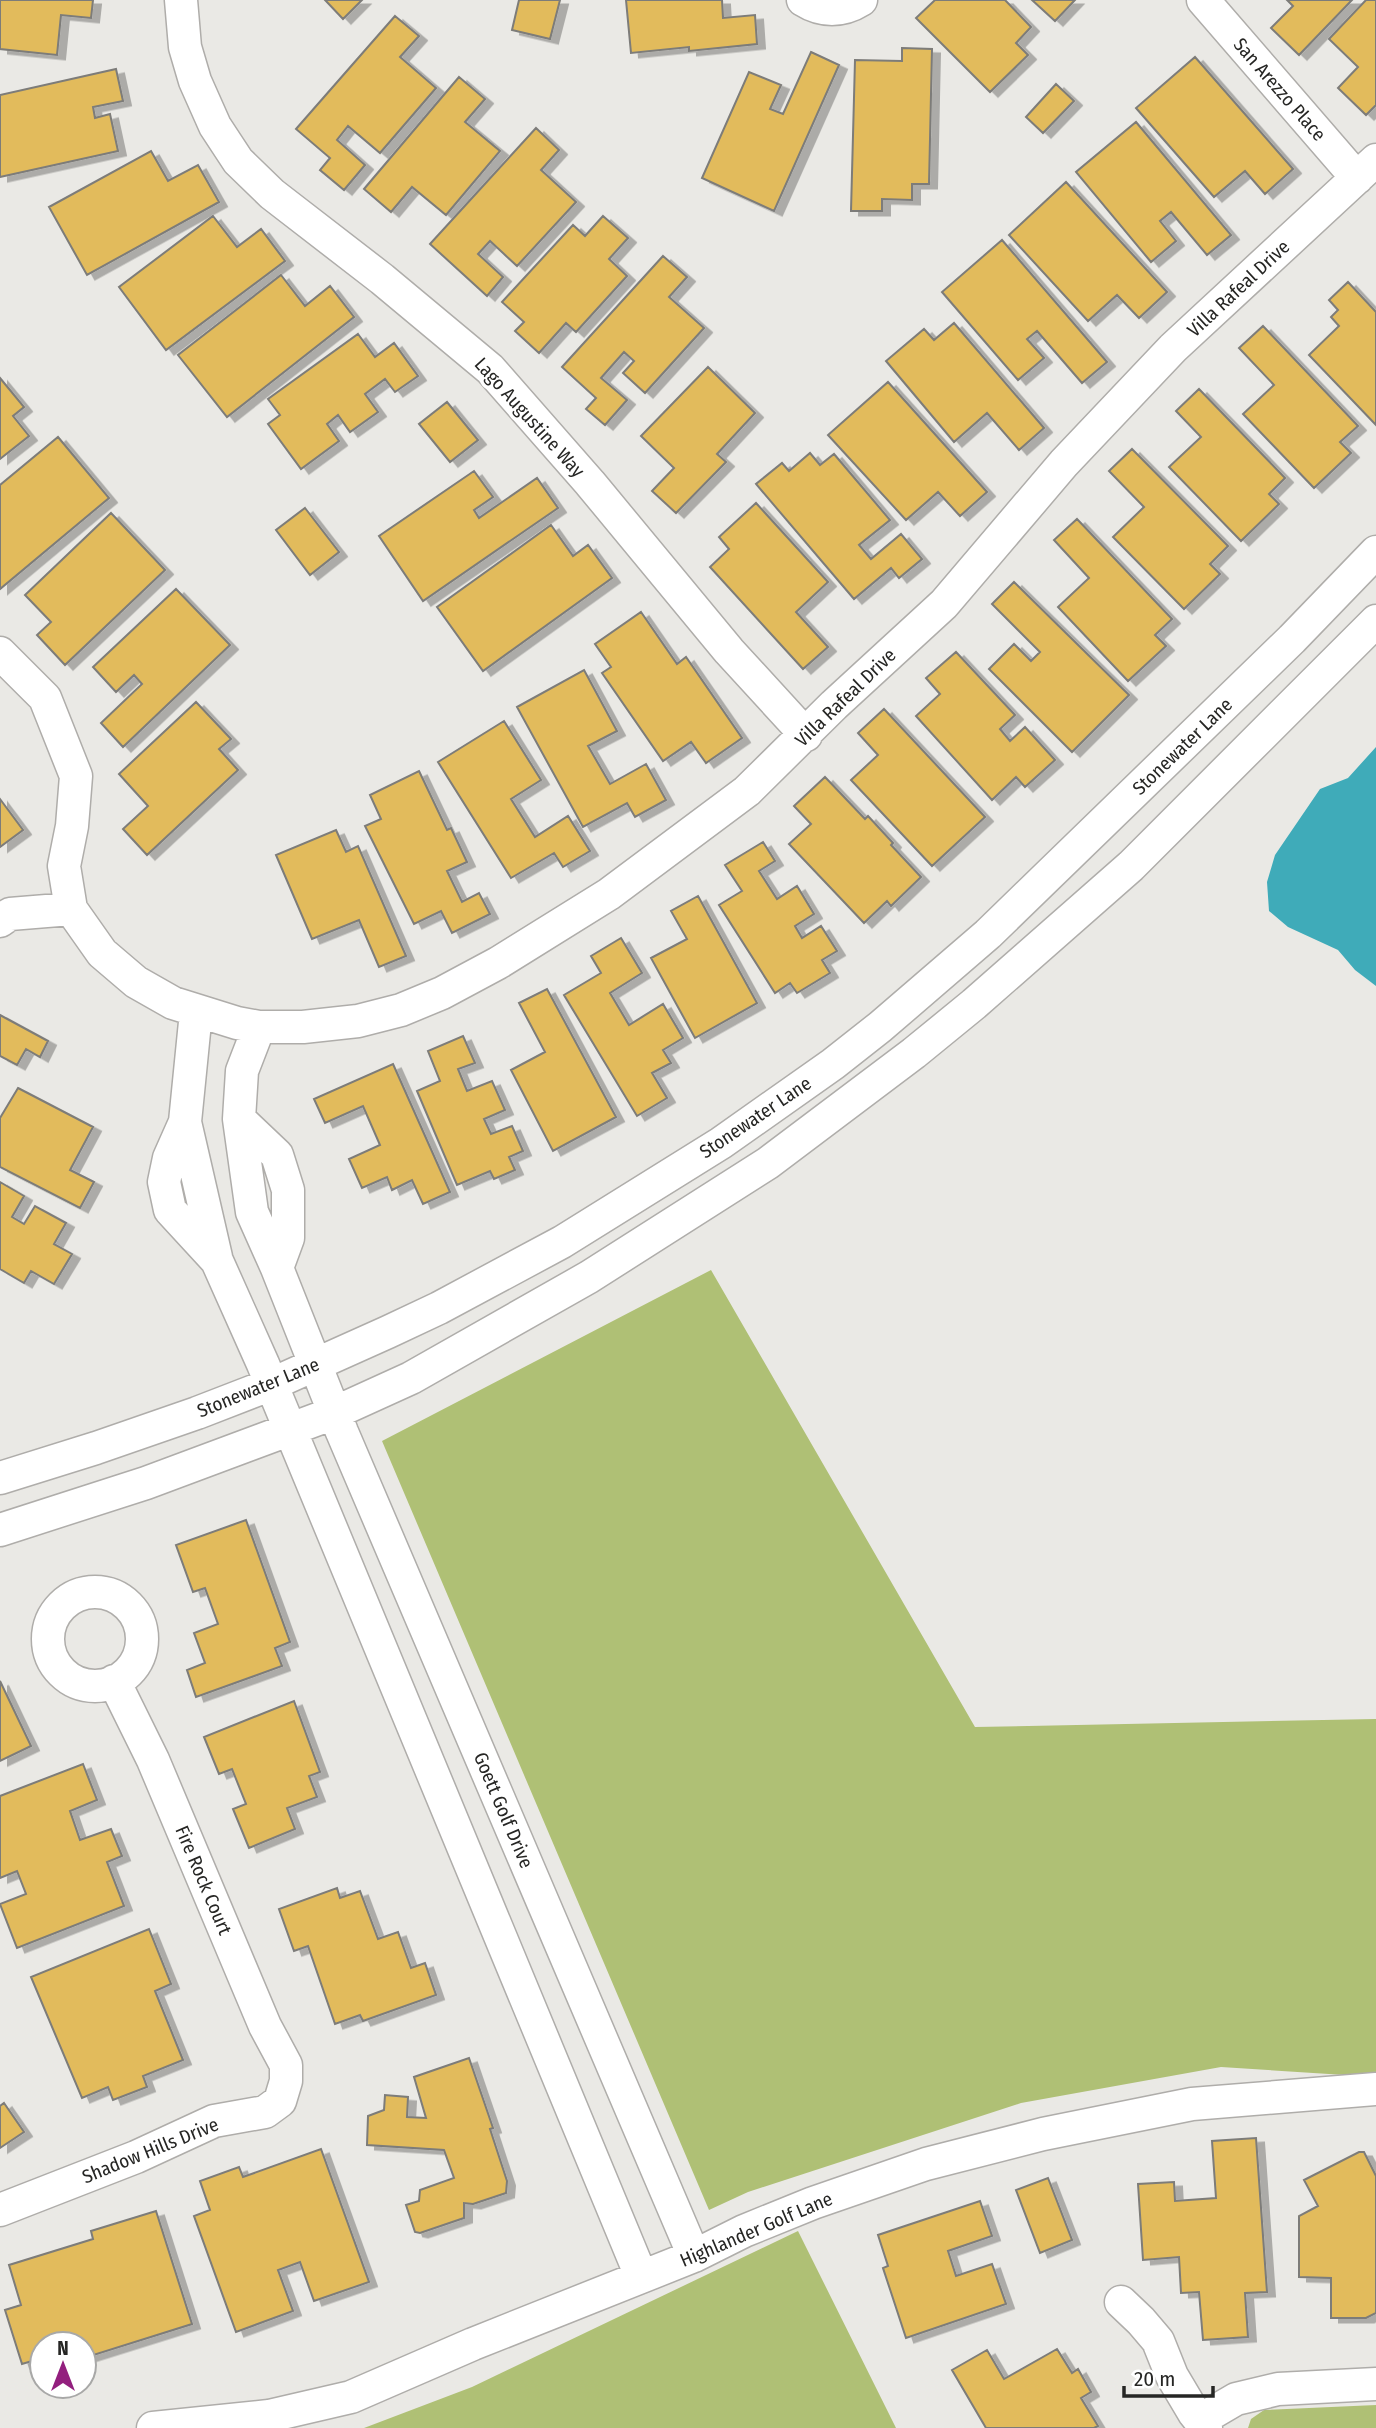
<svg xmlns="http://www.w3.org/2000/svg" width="1376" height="2428" font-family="'Fira Sans Condensed',sans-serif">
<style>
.green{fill:#afc075}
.water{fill:#3fabb9}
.building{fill:#e2bb5b;stroke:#7d7c79;stroke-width:2;filter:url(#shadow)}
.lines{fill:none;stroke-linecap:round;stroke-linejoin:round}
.minor-casing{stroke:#afadaa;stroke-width:35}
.minor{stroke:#fff;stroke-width:32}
.labels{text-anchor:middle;stroke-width:7;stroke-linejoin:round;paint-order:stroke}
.street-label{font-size:19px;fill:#262624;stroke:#fff}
</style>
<defs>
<filter id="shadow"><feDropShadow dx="8" dy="4.5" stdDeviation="0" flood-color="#0004"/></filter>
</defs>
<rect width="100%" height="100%" fill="#eae9e5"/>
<path class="green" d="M711,1270L975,1727L1376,1719V2077L1221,2067L1021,2103L748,2192L709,2210L382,1441Z
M798,2231L896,2428H364L472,2387Z
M1376,2405V2428H1248L1251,2419L1264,2410Z"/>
<path class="water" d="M1376,747V986L1355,970L1338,950L1288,927L1269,911L1267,882L1275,855L1320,789L1348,778Z"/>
<path class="building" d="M0,0H93L91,18L61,15L57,55L0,49Z
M325,0H362L343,19Z
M519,0H560L550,39L512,30Z
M626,0H722L723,18L755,15L757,44L689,51V47L631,53Z
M935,0H1005L1031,27L1016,43L1028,55L990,92L916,18Z
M1032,0H1075L1055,21Z
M1287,0H1352L1299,55L1271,28L1293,6Z
M1366,0H1376V105L1366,115L1338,88L1358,67L1329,39Z
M395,16L419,36L400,57L436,88L380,153L348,126L337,140L365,165L344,190L320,170L330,158L296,129Z
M902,48L932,49L929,184H912V200L882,199V211H851L855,60L902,61Z
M811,52L839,65L774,211L702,178L749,72L781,85L770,109L783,114Z
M1195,57L1293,169L1265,194L1245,171L1214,197L1136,108Z
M116,69L123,101L93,107L95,118L110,114L118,151L0,177V95Z
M459,77L485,99L465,122L500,151L446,215L412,187L391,212L364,189Z
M1056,84L1074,101L1043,133L1026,117Z
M1136,122L1231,235L1207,255L1171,212L1160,221L1176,241L1151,262L1076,172Z
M536,128L559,150L541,170L576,202L517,266L490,241L478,254L503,277L487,296L430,244Z
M151,151L168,181L198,165L219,202L87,275L49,207Z
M1066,182L1167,292L1139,318L1117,295L1088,321L1009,235Z
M213,216L237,247L261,229L285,261L166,350L119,287Z
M603,216L628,238L609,259L627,276L576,332L566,323L539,353L515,331L524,322L502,302L573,225L585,236Z
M1002,240L1107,362L1082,383L1037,331L1027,339L1044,358L1018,380L942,292Z
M663,256L687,277L669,297L704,328L645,393L623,373L634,361L624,352L601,378L627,400L605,425L586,409L596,398L562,367Z
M281,275L305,306L330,286L354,317L227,417L178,355Z
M1348,282L1376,312V425L1309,355L1339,326L1331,317L1338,310L1329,300Z
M954,323L1044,428L1019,450L987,413L954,442L886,361L924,329L934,340Z
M1263,326L1358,426L1340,442L1351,453L1314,488L1243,414L1274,385L1239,348Z
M358,334L375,357L394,343L418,376L395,392L385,379L365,394L378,412L350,432L338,415L327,424L339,441L301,469L268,424L280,415L268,399Z
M708,367L755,413L717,454L726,462L676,513L652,491L674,468L641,436Z
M0,378L24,407L13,416L29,436L0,459Z
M888,382L987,492L960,516L938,492L906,520L828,435Z
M1199,389L1285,478L1269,494L1279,504L1241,541L1169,467L1201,437L1176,411Z
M447,402L478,440L450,462L419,424Z
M58,437L109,498L0,589V485Z
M1132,449L1228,546L1210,564L1220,574L1184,609L1113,537L1144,507L1109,471Z
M810,453L820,465L834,454L890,520L859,545L871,559L901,534L922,559L899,578L891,568L854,599L756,484L782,463L789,471Z
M474,471L493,497L474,510L479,518L537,478L558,508L423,601L379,536Z
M756,503L828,582L796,612L828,647L803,669L710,567L729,549L719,537Z
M305,508L339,552L310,575L276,530Z
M111,513L165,570L65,665L37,635L51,622L25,595Z
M1077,519L1172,619L1155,635L1166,646L1128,681L1058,607L1089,578L1054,540Z
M551,525L573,556L588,545L612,578L483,671L437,607Z
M1014,582L1129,695L1072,752L989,669L1014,644L1031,661L1040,652L992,604Z
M176,589L230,645L123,747L101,723L142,684L134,675L116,692L93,667Z
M641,612L677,664L686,657L742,738L706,763L691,742L663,761L602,673L611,667L595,644Z
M956,652L1015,715L1000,729L1010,741L1025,727L1055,760L1025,787L1016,777L992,800L916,716L940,694L926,678Z
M584,670L617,731L588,746L610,784L646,764L666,800L635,817L627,803L583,827L517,707Z
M196,702L231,739L219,749L238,770L147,855L123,829L148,806L119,774Z
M884,709L985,817L932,866L851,780L878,755L858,733Z
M504,721L541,780L511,799L535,837L568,816L590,851L563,867L554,853L511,878L438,762Z
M419,771L447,830L451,828L467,862L447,871L462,902L479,893L490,914L452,933L441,911L414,924L365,826L381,819L370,795Z
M825,777L865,819L868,816L893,843L891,845L921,877L891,906L887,901L864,923L789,844L811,824L794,806Z
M0,799L23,830L0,847Z
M336,830L346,852L358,846L406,956L379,967L359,920L312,939L276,855Z
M763,842L775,861L759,871L777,899L797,886L814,914L795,926L802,938L821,926L837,951L822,960L830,973L797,993L790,983L775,993L719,905L742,891L725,865Z
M698,896L757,1003L695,1038L651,958L687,939L671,911Z
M621,938L642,973L610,993L629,1025L663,1004L683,1038L663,1050L671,1063L652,1073L667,1098L637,1116L564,995L601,973L591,956Z
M547,989L616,1117L553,1151L511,1070L545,1052L519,1003Z
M0,1015L48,1041L40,1057L26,1049L17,1065L0,1056Z
M463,1036L475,1063L458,1069L467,1091L492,1081L505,1110L484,1119L491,1134L512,1126L523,1151L509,1157L515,1170L494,1179L490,1171L457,1185L417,1091L440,1081L428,1051Z
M393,1064L450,1192L423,1204L412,1180L392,1190L387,1177L362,1188L349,1159L380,1145L363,1106L325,1123L314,1099Z
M18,1088L93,1127L70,1170L94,1182L80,1208L0,1167V1118Z
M0,1182L24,1196L12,1217L24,1224L35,1206L66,1223L54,1244L72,1254L54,1284L31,1271L24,1283L0,1269Z
M246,1520L290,1642L275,1648L282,1666L196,1697L187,1670L205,1663L194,1633L218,1624L205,1588L193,1592L176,1545Z
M0,1681L31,1746L0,1761Z
M294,1701L320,1772L309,1776L317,1797L287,1808L295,1829L249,1848L233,1809L246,1804L232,1769L219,1774L204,1737Z
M83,1764L97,1800L70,1811L80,1840L111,1829L122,1856L107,1862L124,1906L17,1948L0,1904L26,1894L17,1871L0,1878V1796Z
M337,1888L340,1898L360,1891L378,1939L398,1932L411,1968L425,1963L436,1995L363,2021L360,2015L335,2024L308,1946L294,1951L279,1909Z
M149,1929L171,1984L155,1991L183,2060L143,2076L147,2087L113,2100L108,2087L82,2098L31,1977Z
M469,2058L493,2128L490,2129L507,2181L506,2193L473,2204L464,2203V2218L420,2233L415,2232L406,2205L419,2201L420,2190L454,2178L444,2150L367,2145L368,2116L384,2110L385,2095L408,2097L407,2117L426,2118L414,2077Z
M4,2103L24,2132L0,2148V2106Z
M1256,2138L1267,2292L1245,2293L1248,2337L1203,2340L1199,2292L1181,2293L1179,2257L1143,2260L1138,2184L1174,2182L1175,2201L1216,2198L1212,2141Z
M321,2149L369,2282L314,2301L300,2262L278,2270L293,2311L236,2332L194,2216L210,2210L200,2181L239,2167L243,2177Z
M1359,2152H1364L1376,2176V2313L1366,2318H1331V2278L1299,2277V2216L1318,2206L1304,2180Z
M1048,2178L1072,2240L1040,2253L1016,2190Z
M980,2201L992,2236L948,2251L956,2276L992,2264L1006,2304L906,2338L883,2268L888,2266L878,2235Z
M156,2211L192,2324L84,2358V2344H42V2358L22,2364L5,2310L21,2305L9,2265L93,2239L91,2231Z
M1057,2349L1072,2373L1078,2369L1091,2392L1081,2398L1098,2426L1094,2428H986L952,2370L987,2350L1004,2379Z"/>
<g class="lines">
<defs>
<path id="minor" d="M181,0L185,47L195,81L215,126L238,161L272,194L382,279L490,369L590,483L729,651L806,735
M803,0C822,12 842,12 861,0
M1203,0L1357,178
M0,653L45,698L76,776L72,826L64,866L71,909L102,953L136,982L173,1003L237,1023L259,1027H303L358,1021L401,1010L442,993L498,963L609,894L747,791L834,705L944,604L1064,463L1173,348L1376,160
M0,921L10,914L71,909
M196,1012L185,1122L169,1158L164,1182L170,1210L217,1261L263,1364L641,2276
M259,1027L242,1071L239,1119L277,1155L288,1190V1238L277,1268L342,1432L694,2256
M239,1119L252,1212L277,1268
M185,1122L216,1257
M0,1478L96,1448L197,1413L272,1384L388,1332L439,1308L562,1242L721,1143L833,1064L880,1027L988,934L1292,639L1376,552
M0,1530L146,1483L334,1413L411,1378L589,1277L768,1163L914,1053L974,1004L1131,866L1376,621
M48 1639a47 47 0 1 1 94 0a47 47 0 1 1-94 0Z
M0,2210L136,2157L214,2121L265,2112L280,2101L286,2081V2065L265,2026L153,1760L114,1681
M1121,2302L1141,2321L1158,2341L1172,2376L1194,2413L1206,2428
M1200,2420L1236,2399L1278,2389L1376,2384
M153,2428L269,2416L351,2397L473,2344L694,2256L744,2231L813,2203L926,2164L1043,2134L1192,2104L1376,2089"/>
</defs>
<use href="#minor" class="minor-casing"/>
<use href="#minor" class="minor"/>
</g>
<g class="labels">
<g class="street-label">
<text transform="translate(1280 89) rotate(49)" y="7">San Arezzo Place</text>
<text transform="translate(1238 288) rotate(-43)" y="7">Villa Rafeal Drive</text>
<text transform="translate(530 417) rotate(48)" y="7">Lago Augustine Way</text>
<text transform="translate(845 697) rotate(-44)" y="7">Villa Rafeal Drive</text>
<text transform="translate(1182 746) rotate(-44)" y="7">Stonewater Lane</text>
<text transform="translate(755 1117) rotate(-34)" y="7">Stonewater Lane</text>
<text transform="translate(258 1387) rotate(-22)" y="7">Stonewater Lane</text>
<text transform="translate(504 1810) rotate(67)" y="7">Goett Golf Drive</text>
<text transform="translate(204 1880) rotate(67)" y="7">Fire Rock Court</text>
<text transform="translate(150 2150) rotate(-22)" y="7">Shadow Hills Drive</text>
<text transform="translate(756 2229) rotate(-23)" y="7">Highlander Golf Lane</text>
</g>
</g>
<g transform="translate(63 2365)"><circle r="33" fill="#ffffff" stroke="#a8a8a7" stroke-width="2"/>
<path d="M0-5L12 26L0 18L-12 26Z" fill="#931f7e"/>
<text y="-10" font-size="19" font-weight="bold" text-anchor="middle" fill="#262624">N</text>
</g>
<path d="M1124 2386v10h89v-10" fill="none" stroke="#262624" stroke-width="3.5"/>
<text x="1134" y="2386" font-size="21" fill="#262624" stroke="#ffffff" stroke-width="5" paint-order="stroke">20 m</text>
</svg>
